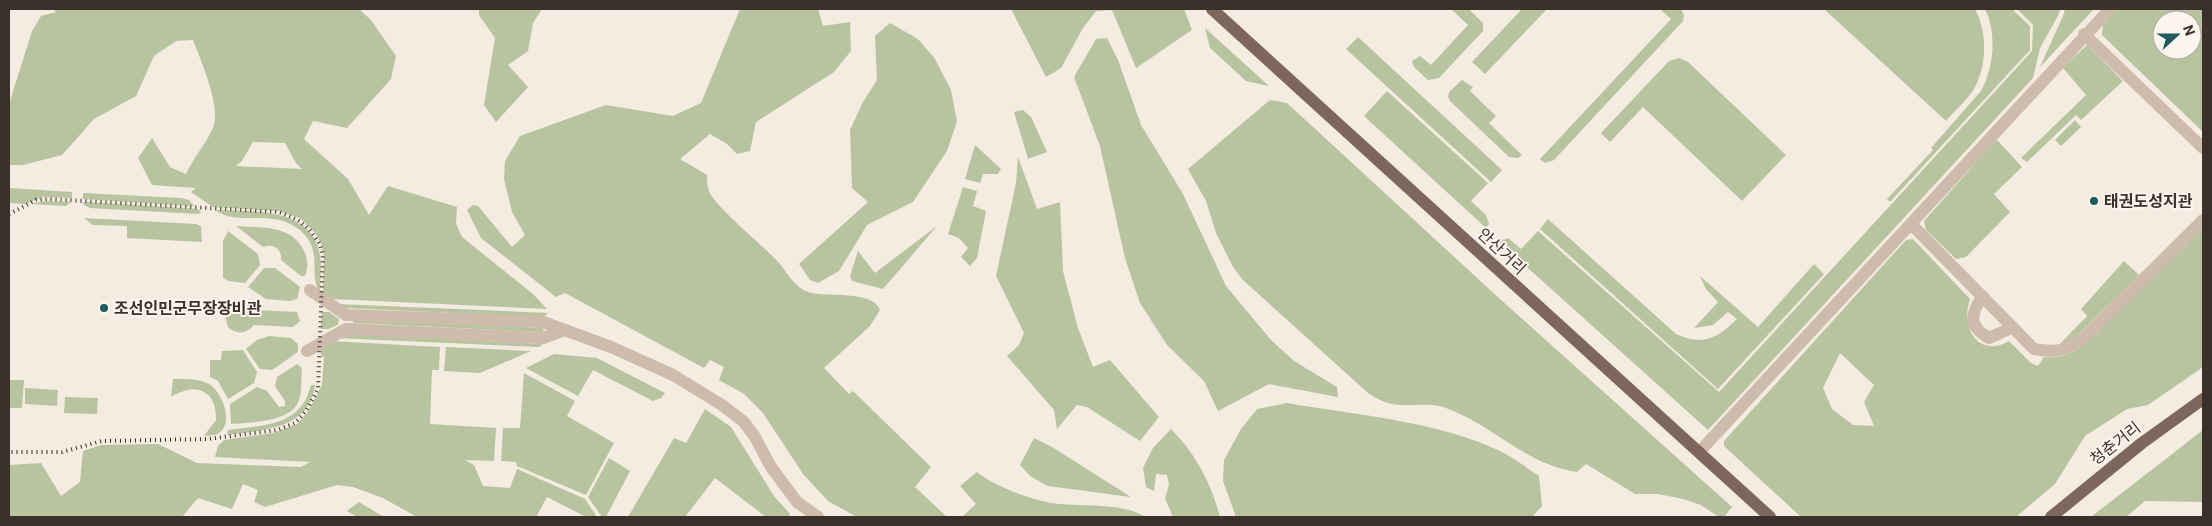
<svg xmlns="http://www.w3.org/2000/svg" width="2212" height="526" font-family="Roboto,'Noto Sans KR',sans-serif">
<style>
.green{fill:#b8c4a0;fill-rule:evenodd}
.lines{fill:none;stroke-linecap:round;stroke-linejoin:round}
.street{stroke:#cdbbac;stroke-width:12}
.primary{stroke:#7d675c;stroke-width:12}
.rail{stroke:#3b302b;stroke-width:4;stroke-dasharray:1 4;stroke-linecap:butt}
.poi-dot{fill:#1f5a5e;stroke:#fbf5ee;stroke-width:2}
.labels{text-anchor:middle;stroke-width:4;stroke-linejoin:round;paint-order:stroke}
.poi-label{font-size:16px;font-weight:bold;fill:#3b302b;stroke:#fbf5ee;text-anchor:start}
.street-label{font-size:16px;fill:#3b302b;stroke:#fbf5ee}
</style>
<rect width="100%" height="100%" fill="#f4ebe1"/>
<path class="green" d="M53,9H359L371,20L396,56L391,79L347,128L313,121L304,139L348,179L369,215L388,186L457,207L456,224L462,237L533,294L547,309L333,299L323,293L324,255L321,243L315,233L300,218L279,211L213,207L191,192L196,188L152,185L138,158L152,138L170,167L186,174C194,157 205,145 212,130C223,110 201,61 193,40L176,41L154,56L136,96L94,119L62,155L23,165H9V104L32,31L41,16L56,12ZM253,142L285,143L296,163L302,169L236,166L242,161Z
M479,9H542L533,23L528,51L508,65L528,87L496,122L484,105L495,38L479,15Z
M740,9H818L823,26L850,22L851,51L834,72L756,122L750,151L737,154L727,144L710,134L680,159L707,175C707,180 707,186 709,191C716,208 764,246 779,263C787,272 795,288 808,292C825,298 873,289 880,310L870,326L824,368L849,394L853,391L931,467L915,487L947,517H857L828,501L803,474L763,413L744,394L719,380L724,367L710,360L704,368L565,293L556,297L481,238L467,210L473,205L478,206L512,247L525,235L512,212L504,179L505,161L520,136L606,105L673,116L701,103Z
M1011,9H1184L1192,30L1136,68L1112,10L1096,11L1083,28L1061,68L1046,77Z
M1451,9H1469L1483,23V31L1439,78L1428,80L1414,67L1412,61L1420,56L1431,65L1468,25Z
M1522,9H1547L1485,74L1472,62Z
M1660,9H1681L1684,15L1683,21L1554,160L1545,163L1540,159L1671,19Z
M1824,9H1975C1987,31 1987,62 1976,85C1970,98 1955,110 1946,121Z
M1985,9H2012L2030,26V50L1890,202L1887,199L1933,150L1931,148L1981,91C1994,68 1997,33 1985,9Z
M2017,9H2060L2059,14L2040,48L2033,78L1708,430L1499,242L1508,238L1521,249L1538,231L1719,392L2032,51L2033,25Z
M2065,9H2094L2040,67L2063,16Z
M2117,9H2203V132L2102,35L2103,25ZM2162,20H2192V50H2162Z
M890,23L918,39L935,59L951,90L957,121L947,151L913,202L867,225L839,271L818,283L810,280L799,264L868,202L852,188L850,130L863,102L877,80L875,36Z
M1205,28L1269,86L1246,81L1210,48Z
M1358,37L1502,170L1491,182L1346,49Z
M1107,38L1118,60L1141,125L1183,194L1226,286L1271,340L1294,361L1337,387L1338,397L1269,384L1218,411L1204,381L1167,345L1140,303L1125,258L1100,146L1074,77L1096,39Z
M2087,45L2123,81L2081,120L2076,115L2027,162L2021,158L2086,95L2063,68Z
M1679,58L1688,62L1786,155L1742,201L1643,107L1610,142L1601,133L1669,61Z
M1462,80L1473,87L1470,91L1496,116L1489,123L1522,155L1518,158L1509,157L1450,101L1448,97L1449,92Z
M1387,91L1488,183L1471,201L1486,215L1489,224L1486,228L1364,116Z
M1270,100L1287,103L1500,299L1732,507L1724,517H1719L1701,505L1683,499L1658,494H1635L1586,464L1577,472C1526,465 1493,425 1446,408C1427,401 1403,409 1385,402C1379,400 1373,396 1368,393L1243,280L1233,267L1216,233L1206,201L1188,169Z
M1023,110L1031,117L1047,152L1028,159L1014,112Z
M2075,120L2081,127L2061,146L2055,140Z
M1995,141H1998L2022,167L1994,194L2010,212L1966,257L1956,259L1926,230L1924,221Z
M975,145L1001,169L998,174H983L980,183L965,179Z
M1018,157L1037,209L1060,202L1063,271L1078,328L1093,367L1110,360L1159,417L1140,441L1087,407L1077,405L1057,429L1054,410L1007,356L1019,345L1024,333L996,276L1016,183Z
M963,187L977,191L973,206L986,211L977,258L970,266L961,257L968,248L959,238L948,234Z
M9,188L72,192V198L43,197L25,204L9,203Z
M83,193L181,198L189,200L194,206L83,199Z
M44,201L71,202L66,206L31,204Z
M83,202L198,209L201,212L198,214L90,208L84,205Z
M215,210C252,212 312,206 320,255C322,267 320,279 320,291C308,278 323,252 303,233C275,206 239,228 215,210Z
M84,218L196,224L201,226L202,242L127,238V226L93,225Z
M1548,219L1676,334C1702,346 1717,339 1737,319L1728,312L1713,325L1694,328L1718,302L1706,289L1700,276L1758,327L1814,264L1824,274L1718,389L1540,229Z
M236,226C262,228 293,224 305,253C308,260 308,269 305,276H301L281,260C282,249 274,243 263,247Z
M937,226L883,289L852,281L850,276L858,251L875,273Z
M2203,227V367L2148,405L2127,409L2085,436L2055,484L2016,517H1801L1724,446V441L1906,240L1913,239L1970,299C1960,327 1978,359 2009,341L2031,363L2038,366L2044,357C2062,359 2075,352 2089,341ZM1840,353L1874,385L1864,402L1874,426L1853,425L1832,409L1823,388Z
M228,231L258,254L260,265L245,283L229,281L223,278V241Z
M2124,261L2139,275L2076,337L2056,348L2087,316L2081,309Z
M264,268H275L300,287L297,299L290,301L266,299L248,287Z
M238,301L249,304L254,310L297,312L300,321L293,327L254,325C246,334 237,335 228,327L225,316L229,306Z
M338,304L548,313L543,317L346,308Z
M322,312H329L339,319L338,325L328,329H321Z
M353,320L542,328L544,330L542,332L353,323Z
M343,334L541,344L542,345L539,347L335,338Z
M269,336L291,338L298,344V352L272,370L260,369L246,349L257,340Z
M330,341L440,347L439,370H432L430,424L496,428L494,461L465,460L474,465L483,486L510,488L517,469L585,499L597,517H586L547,497L536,517H417L383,498L353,487L337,485L265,507L254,502L258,490L243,484L232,509L198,498L182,517H9V465L41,463L61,496L80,482L83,451L101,445L158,444L197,463L301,467L310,462L215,457L218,446L224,440L273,433L297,424L307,413L322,385L324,357L321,356V348Z
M446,347L531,351L480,373L444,371Z
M243,350L257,372L254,383L228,399L218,381L210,377V360H221L222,351Z
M554,354L597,358L665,393L661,398L653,401L593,370L578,396L526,368Z
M297,364L302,368C301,379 302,391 299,400C292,423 249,422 231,424L230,404L257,387L267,391L279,407L285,406V401L275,386L277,377Z
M524,373L575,401L567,416L614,443L586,495L517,466L516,462L501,461L503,428H520Z
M173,379C184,379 197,378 207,383C221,389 235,422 219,433C216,436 209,435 204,436L216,420C217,389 195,382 171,397Z
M9,380H24L22,408H9Z
M311,385H315C309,430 262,430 227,435L228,430C263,425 301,427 311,385Z
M25,388L58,390L57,406L25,404Z
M65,397L98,398L97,414L64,413Z
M1287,403C1356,415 1437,421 1500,451C1514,458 1527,468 1539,476L1542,506L1532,517H1236L1223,481L1224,460L1241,429L1257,409Z
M705,409L731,427L774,496L790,514L788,517H766L715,478L685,517H628L674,438L686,443Z
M1171,429C1196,454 1211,483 1220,517H1173L1165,498L1169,485L1167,475L1156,474L1154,491L1146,487L1143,468L1153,448Z
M2203,430V502L2145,501L2126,517H2091Z
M1034,438L1052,447L1131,497L1048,486L1030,476L1020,465Z
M609,458L630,471L606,517H602L588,497Z
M977,472C994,486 1029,499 1051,503C1076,507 1125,502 1145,517H962L976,504L960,486Z
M359,502L384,517H357L347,511Z"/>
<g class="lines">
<path class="street" d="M2084,34L2203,148
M1911,224L2034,349C2057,353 2063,351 2083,339L2203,220
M310,290L346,315L543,322L611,347L673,375L722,405L744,422L755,437L771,467L797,502L818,517
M1983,296C1970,314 1968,326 1989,338L2013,327
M307,351L346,329L543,338L562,331
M1700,451L2110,9"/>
<path class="primary" d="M1212,9L1770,517
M2051,517L2142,443L2203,399"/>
<path class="rail" d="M9,214L36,200L48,199L279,212L298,220L309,229L320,244L323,255L318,389L306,411L295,423L277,430L208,439L102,441L62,452H9"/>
</g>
<g class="poi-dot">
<circle cx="2094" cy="201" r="5"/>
<circle cx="104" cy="308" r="5"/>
</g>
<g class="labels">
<g class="poi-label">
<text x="2104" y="207">태권도성지관</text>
<text x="114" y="314">조선인민군무장장비관</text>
</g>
<g class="street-label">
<text transform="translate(1502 251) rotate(43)" y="6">안산거리</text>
<text transform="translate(2115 443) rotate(-38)" y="6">청춘거리</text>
</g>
</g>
<rect width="2212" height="526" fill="none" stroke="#3b302b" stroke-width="20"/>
<g transform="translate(2177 35) rotate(69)"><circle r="24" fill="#fbf5ee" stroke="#aea6a0"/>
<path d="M0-4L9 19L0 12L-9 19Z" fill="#1f5a5e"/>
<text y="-8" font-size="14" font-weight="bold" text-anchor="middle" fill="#3b302b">N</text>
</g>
</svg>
